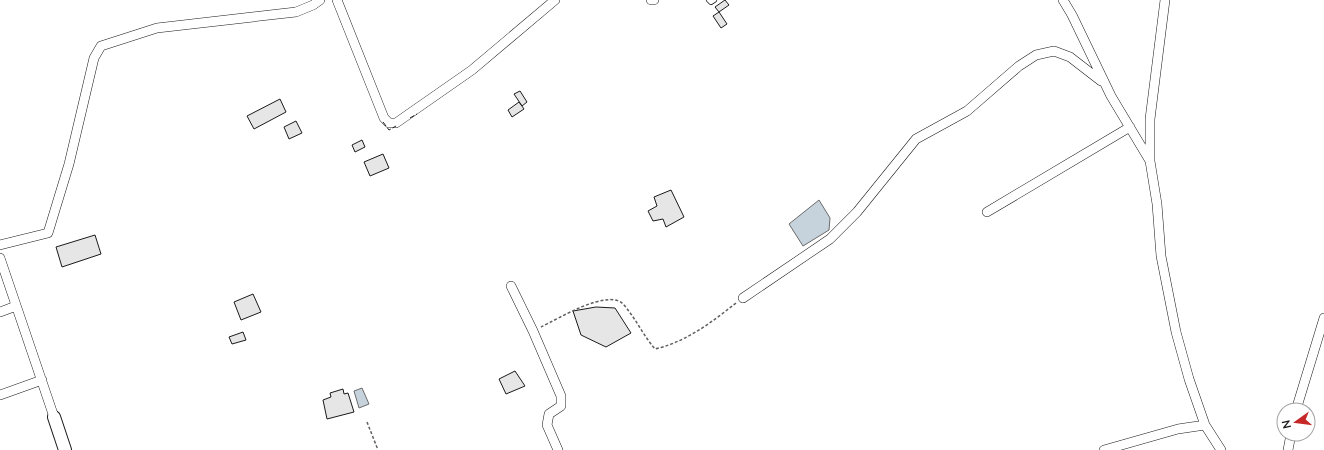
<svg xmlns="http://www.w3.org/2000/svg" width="1324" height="450" font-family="Lato,sans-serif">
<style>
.water{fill:#c6d2dc;stroke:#6a6a6a}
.building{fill:#e6e6e6;stroke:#1a1a1a}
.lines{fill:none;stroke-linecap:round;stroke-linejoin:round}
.lane-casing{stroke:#1a1a1a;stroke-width:6}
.street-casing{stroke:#1a1a1a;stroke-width:10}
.secondary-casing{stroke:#1a1a1a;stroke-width:14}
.path{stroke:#5f5f5f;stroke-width:1.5;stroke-dasharray:3 2;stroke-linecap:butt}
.lane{stroke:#fff;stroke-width:4.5}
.street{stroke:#fff;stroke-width:9}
.secondary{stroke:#fff;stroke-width:12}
.fence{stroke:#1a1a1a;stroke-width:1;stroke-dasharray:5 2;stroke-linecap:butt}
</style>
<rect width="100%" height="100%" fill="#fff"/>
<path class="water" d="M819,200L830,218L829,230L803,246L789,224Z
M362,388L369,404L359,408L354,391Z"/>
<path class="building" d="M725,0L729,5L719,12L715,7Z
M719,12L727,24L721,28L713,16Z
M520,91L527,102L522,106L514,94Z
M280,99L286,112L254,129L247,116Z
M519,102L524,109L512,117L508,110Z
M296,121L302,133L289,139L284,127Z
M362,140L365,147L355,152L352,145Z
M383,154L389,168L370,176L364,162Z
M671,190L684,217L666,227L663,219L653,221L648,211L657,206L654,197Z
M95,235L101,254L62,267L56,247Z
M253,294L261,312L241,320L234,302Z
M596,307L615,308L631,333L606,347L581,335L573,311Z
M243,332L246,340L232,344L229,337Z
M515,371L525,386L506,394L499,379Z
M343,389L344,394L348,393L354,412L327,419L323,400L331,397L330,393Z"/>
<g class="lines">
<defs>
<path id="lane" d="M709,0L711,2L714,0"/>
<path id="street" d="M337,0L384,118L389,123H396L472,70L555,0
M651,0H654
M1063,0L1072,15L1111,96L1150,161L1157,204L1161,256L1176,332L1189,379L1205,425L1221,450
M1150,160V119L1165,0
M987,212L1130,127
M0,245L48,233L69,164L94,58L101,46L157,28L296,12L313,5L320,0
M0,258L54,417
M511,286L533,331L561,396V406L549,414L547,425L558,450
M743,298L830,239L857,212L916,139L967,111L1019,66L1036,55L1054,51L1070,57L1101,81
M0,312L16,306
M0,395L42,380
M1296,410L1324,318
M1104,450L1178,429L1205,425
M1288,450L1291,434"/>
<path id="secondary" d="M54,417L65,450"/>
</defs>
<use href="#lane" class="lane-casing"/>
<use href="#street" class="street-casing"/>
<use href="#secondary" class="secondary-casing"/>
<path class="path" d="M541,327C558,319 609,287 624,305C636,319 643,335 655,349C686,342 712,322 736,303
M367,422L378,450"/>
<use href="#lane" class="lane"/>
<use href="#street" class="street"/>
<use href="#secondary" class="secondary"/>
<path class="fence" d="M410,118L417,114
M383,122L389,130L396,126"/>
</g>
<g transform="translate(1296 422) rotate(256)"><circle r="19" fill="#ffffff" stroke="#a3a3a3"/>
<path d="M0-3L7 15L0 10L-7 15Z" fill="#c62828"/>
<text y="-6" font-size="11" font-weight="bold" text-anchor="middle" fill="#1a1a1a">N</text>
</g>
</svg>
